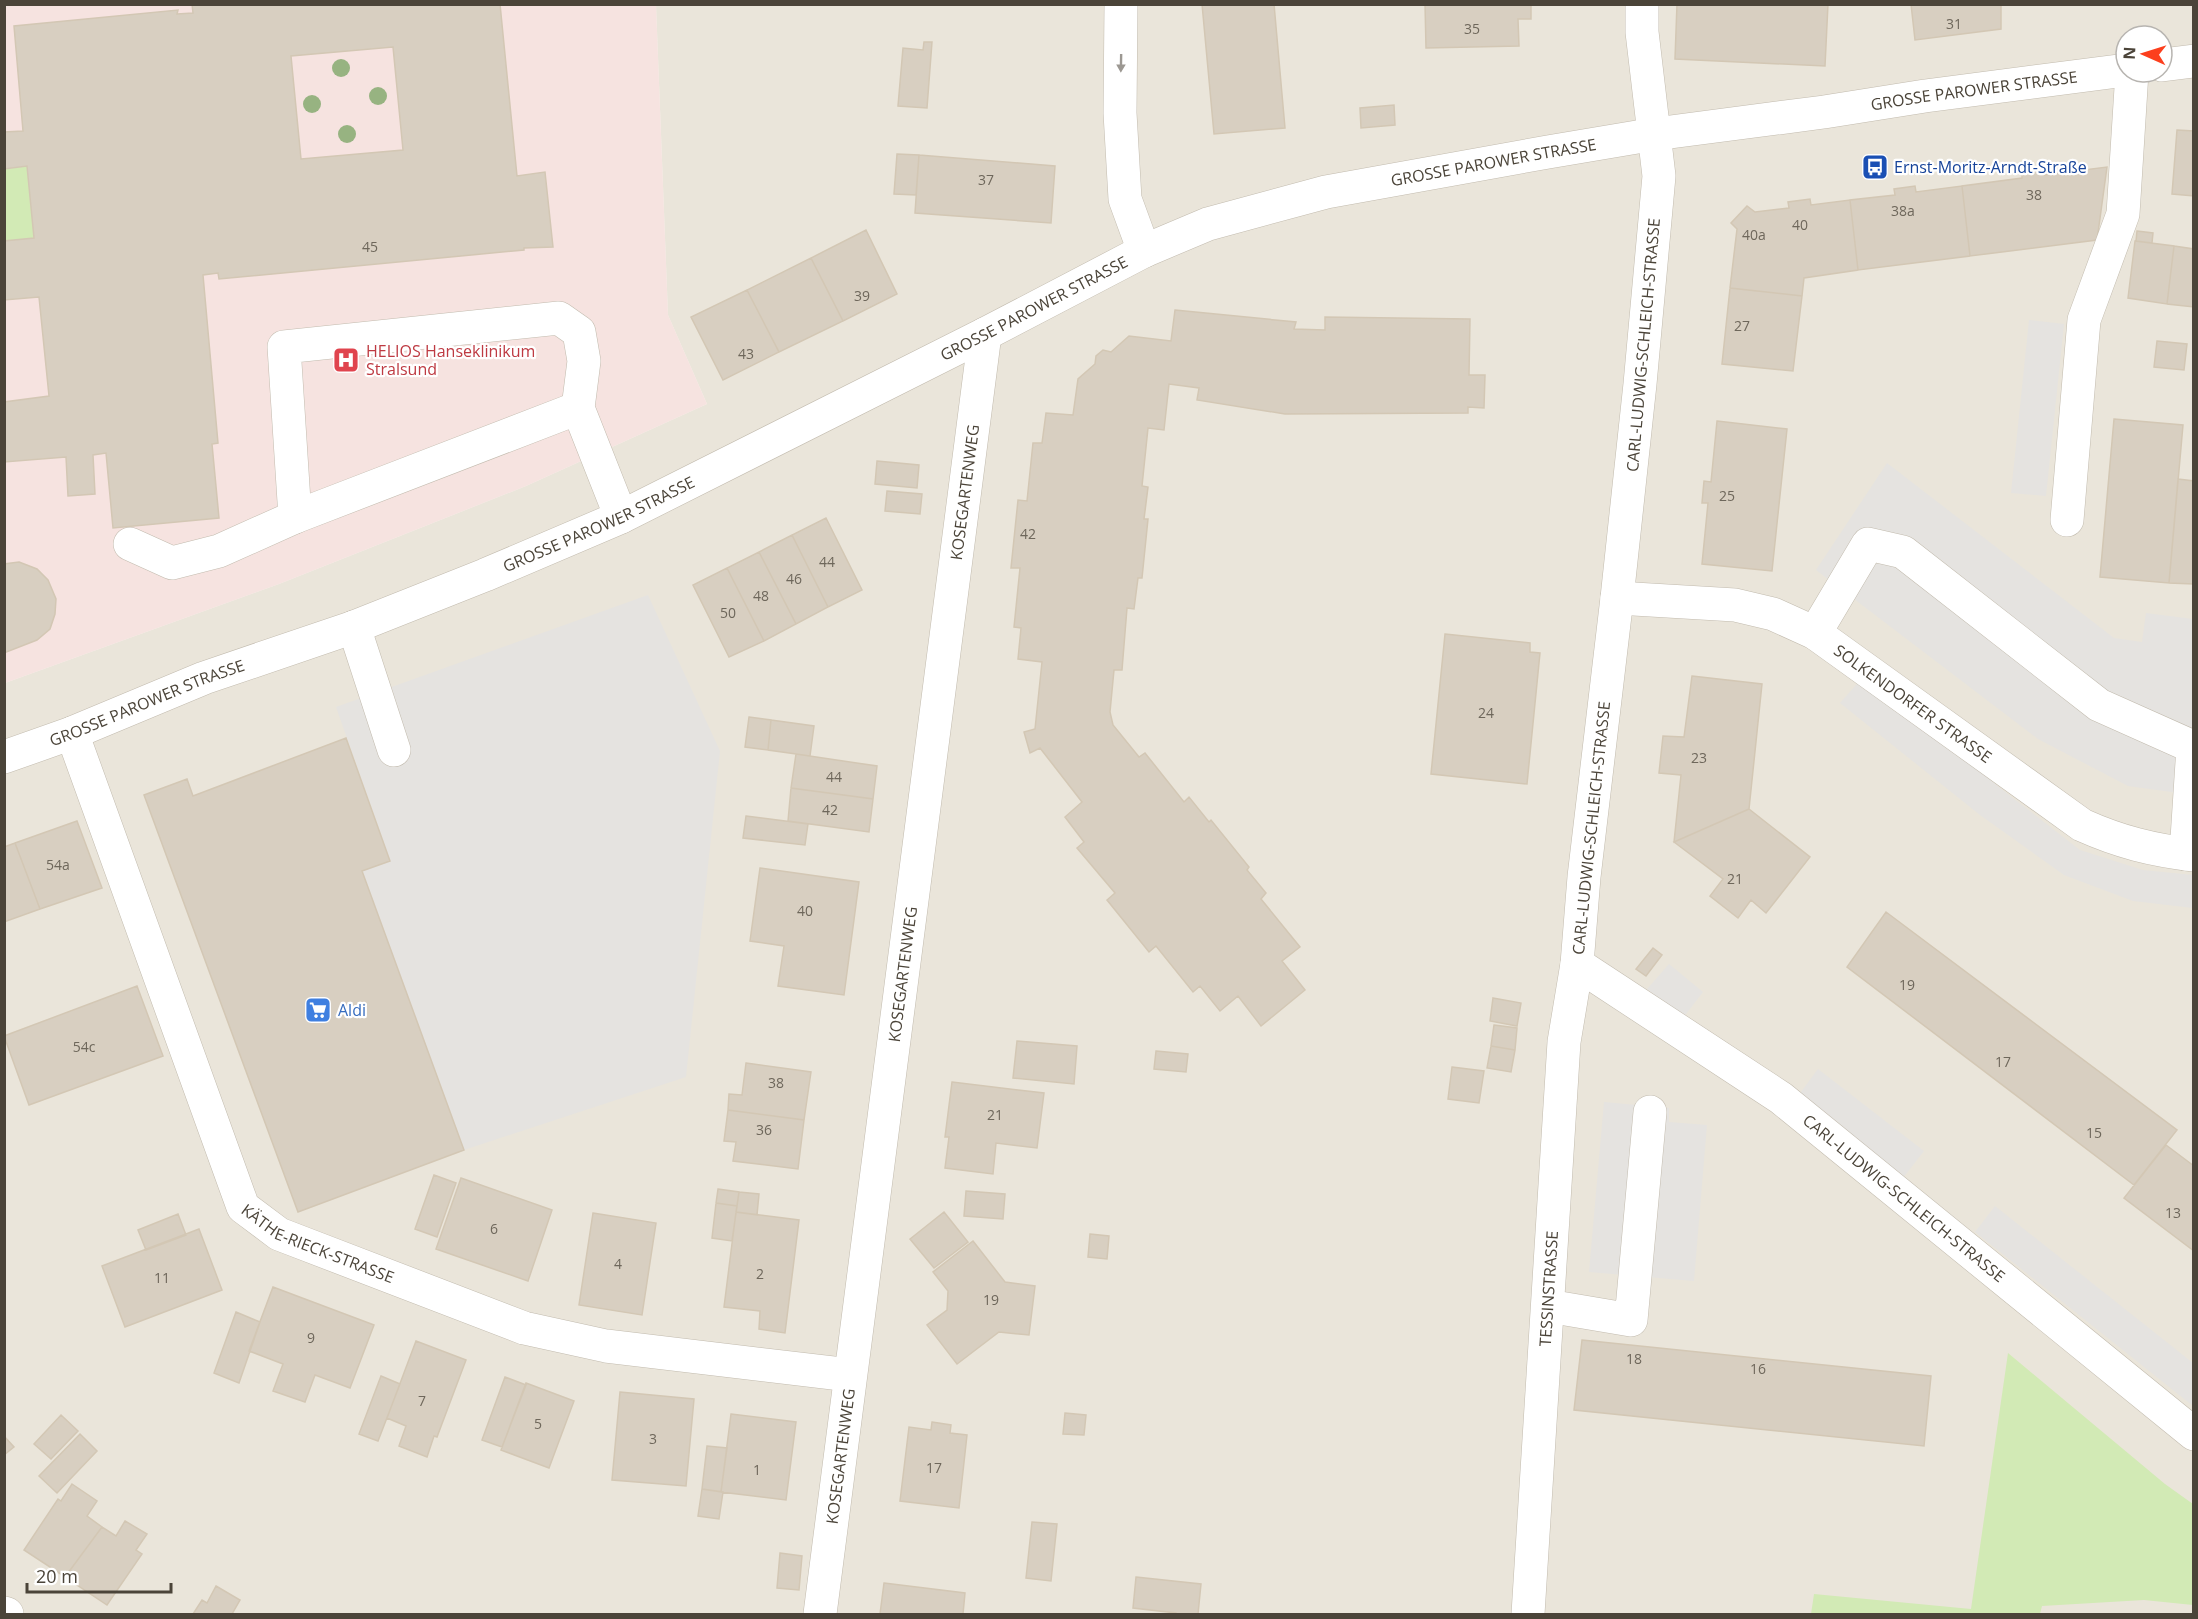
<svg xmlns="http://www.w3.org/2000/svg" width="2198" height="1619" font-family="'Open Sans',sans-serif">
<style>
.residential{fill:#eae5da;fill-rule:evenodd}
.medical{fill:#f6e3e0}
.green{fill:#d2eab5}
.parking{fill:#e5e3e0}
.building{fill:#d8cfc1;stroke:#d3c7b4;stroke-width:1.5;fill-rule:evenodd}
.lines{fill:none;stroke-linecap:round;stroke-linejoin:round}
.minor-casing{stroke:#c2bbae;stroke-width:34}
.minor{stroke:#fff;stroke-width:33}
.tree{fill:#97b381}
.oneway{fill:#9c9892}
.labels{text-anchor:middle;stroke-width:4.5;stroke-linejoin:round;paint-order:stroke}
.number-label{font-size:14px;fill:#6e675b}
.street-label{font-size:16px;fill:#4b4439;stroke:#fff}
.transit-label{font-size:16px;fill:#164399;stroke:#fff;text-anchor:start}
.health-label{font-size:16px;fill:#be3a42;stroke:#fff;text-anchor:start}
.shop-label{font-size:16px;fill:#366cbe;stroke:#fff;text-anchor:start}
</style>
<rect width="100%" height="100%" fill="#f6f3ec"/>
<path class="residential" d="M656,5H2193V1614H5V683L279,584L526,486L707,404L668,315ZM2126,36H2162V72H2126Z"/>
<path class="medical" d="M5,5H656L668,315L707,404L526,486L279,584L5,683Z"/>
<path class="green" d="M27,166L34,238L5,241V169Z
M2008,1353L2165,1484L2193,1504V1605L2144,1600L2042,1606L2040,1614H1811L1814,1594L1971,1609Z"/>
<path class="parking" d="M2029,320L2064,324L2046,496L2011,493Z
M1887,463L2114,638L2142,642L2146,613L2193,619V795L2128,786L2038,739L1816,570Z
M648,595L720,751L686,1077L464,1150L362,871L390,860L336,707Z
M1863,677L2009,795L2080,850L2143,870L2193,875V908L2133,901L2064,875L1980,815L1840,703Z
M1669,964L1703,992L1683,1018L1647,989Z
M1818,1069L1924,1151L1903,1178L1798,1096Z
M1604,1102L1669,1108V1122L1707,1125L1694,1281L1589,1272Z
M1995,1206L2193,1363V1406L1975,1232Z"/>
<path class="building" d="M192,4H500L517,176L545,172L553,247L524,248V250L219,279L218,273L203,275L218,443L212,444L219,518L113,528L106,453L93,455L95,494L68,496L66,457L4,462V402L49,396L39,297L4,300V241L34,238L27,166L4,169V132L23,131L14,26L178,10L177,14L193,13ZM393,47L403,150L301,159L291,56Z
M1202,4H1274L1285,128L1214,134Z
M1425,4H1531V19H1518L1519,46L1426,48Z
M1677,4H1828L1825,66L1675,59Z
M1911,4H2001V29L1915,40Z
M924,42H932L927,108L898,106L903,48L923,50Z
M1394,105L1395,125L1361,128L1360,108Z
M2177,130L2194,131V196L2172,194Z
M897,154L919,155L916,195L894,194Z
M919,155L1055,166L1051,223L915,213Z
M2107,167L2097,240L1970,256L1962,186L2022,178V172L2043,169L2044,175Z
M1915,186L1916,192L1962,186L1970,256L1858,270L1850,200L1895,195L1894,189Z
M1810,199L1811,205L1850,200L1858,270L1804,278L1802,296L1730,288L1737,229L1731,223L1747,206L1755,212L1789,208L1788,202Z
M866,230L897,294L843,321L811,258Z
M2137,231L2153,233L2152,243L2136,241Z
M2135,241L2174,246L2167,304L2128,298Z
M2174,246L2194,249V307L2167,304Z
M811,258L843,321L779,352L747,290Z
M1730,288L1802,296L1793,371L1722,364Z
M747,290L779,352L723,380L691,317Z
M1175,310L1296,322L1294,329L1325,330V317L1470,319L1469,375H1485L1484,408L1468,407V413L1285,414L1197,400L1199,388L1169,384L1164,430L1148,428L1142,486L1148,487L1144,519H1148L1142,578H1138L1134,609L1127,608L1122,670H1114L1110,712L1113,725L1139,757L1145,753L1184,802L1189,797L1209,822L1211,820L1249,867L1247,870L1266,893L1261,899L1300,947L1282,961L1305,990L1261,1026L1238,996L1220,1011L1200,986L1193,992L1156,946L1149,952L1107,900L1115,893L1077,848L1084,842L1065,817L1082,802L1040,748L1030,753L1024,732L1035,729L1042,662L1018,659L1021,628L1014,627L1020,568H1011L1018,500L1027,501L1033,443H1042L1046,413L1073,415L1078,379L1095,364L1096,356L1103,350L1111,352L1129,336L1171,341Z
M2157,341L2187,344L2184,370L2154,367Z
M2114,419L2183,425L2169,583L2100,577Z
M1717,421L1787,429L1772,571L1702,564L1708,503H1702L1704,481L1711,482Z
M877,461L919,465L917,488L875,484Z
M2178,479L2194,481V584L2169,583Z
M887,491L922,494L920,514L885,511Z
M826,518L862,590L828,607L792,535Z
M792,535L828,607L796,624L759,552Z
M759,552L796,624L764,641L727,568Z
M19,562L37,569L48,580L56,599L55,614L50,629L37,640L4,653V564Z
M727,568L764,641L729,657L693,585Z
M1445,634L1530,643V652L1540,653L1527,784L1431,774Z
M1692,676L1762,684L1749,809L1674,842L1681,775L1659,773L1663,736L1684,737Z
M749,717L771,720L768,750L745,747Z
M771,720L814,726L810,756L768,750Z
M346,738L390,861L362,871L464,1150L298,1212L144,795L187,779L193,796Z
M796,754L877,766L873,799L791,788Z
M791,788L873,799L869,832L788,821Z
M1749,809L1810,857L1766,913L1751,900L1738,918L1710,896L1723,879L1674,842Z
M746,816L808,824L805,845L743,838Z
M77,821L102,888L40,909L15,843Z
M15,843L40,909L4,922V847Z
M760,868L859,882L844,995L778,986L784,946L750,941Z
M1886,912L2177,1130L2134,1185L1847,967Z
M1653,948L1662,955L1646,976L1636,969Z
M137,986L163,1056L29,1105L4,1036Z
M1493,998L1521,1003L1517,1026L1490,1021Z
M1494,1025L1517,1028L1515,1050L1491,1046Z
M1017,1041L1077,1046L1074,1084L1013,1078Z
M1491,1046L1515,1050L1511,1072L1487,1068Z
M1156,1051L1188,1054L1186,1072L1154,1069Z
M746,1063L811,1072L804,1120L728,1110L729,1094L742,1095Z
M1452,1067L1484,1071L1479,1103L1448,1099Z
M952,1082L1044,1093L1037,1148L996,1143L993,1174L945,1168L949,1137H945Z
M728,1110L804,1120L798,1169L733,1161L736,1142L724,1141Z
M2166,1145L2194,1166V1251L2124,1198Z
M434,1175L456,1183L437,1237L415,1229Z
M461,1178L552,1210L528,1281L436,1249Z
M718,1189L739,1192L737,1206L716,1203Z
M966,1191L1005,1194L1003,1219L964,1216Z
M739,1192L759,1194L757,1215L736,1212Z
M716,1203L737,1206L732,1241L712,1238Z
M736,1212L799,1220L785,1333L759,1329L760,1311L724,1307Z
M944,1212L968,1242L934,1268L910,1239Z
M593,1213L656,1223L642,1315L579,1305Z
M178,1214L186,1235L146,1250L138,1230Z
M199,1229L222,1290L125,1327L102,1266Z
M1090,1234L1109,1236L1107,1259L1088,1257Z
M973,1241L1005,1282L1035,1286L1029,1335L999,1332L957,1364L927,1325L947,1310L948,1291L933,1272Z
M273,1287L374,1325L350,1388L315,1375L305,1402L273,1391L283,1364L249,1351Z
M236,1312L260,1322L239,1383L214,1373Z
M1582,1340L1931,1376L1924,1446L1574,1410Z
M416,1341L466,1360L437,1437L434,1436L427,1457L399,1446L406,1426L387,1418Z
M381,1376L400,1384L378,1441L359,1434Z
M505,1377L526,1385L502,1447L482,1440Z
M526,1383L574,1401L549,1468L501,1450Z
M620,1392L694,1399L686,1486L612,1480Z
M1065,1413L1086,1415L1084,1435L1063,1434Z
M731,1414L796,1422L786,1500L721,1492Z
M61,1415L78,1431L51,1459L34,1444Z
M932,1422L951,1425L950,1433L967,1435L959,1508L900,1501L909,1427L931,1430Z
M80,1434L97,1451L57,1493L39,1476Z
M4,1436L14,1447L4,1455Z
M707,1446L727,1448L721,1492L702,1489Z
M72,1484L97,1501L87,1516L102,1527L65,1577L24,1550L58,1499L61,1501Z
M702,1489L723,1492L719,1519L698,1516Z
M125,1521L147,1534L136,1550L142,1554L107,1605L65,1577L102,1527L116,1536Z
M1032,1522L1057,1524L1051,1581L1026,1578Z
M780,1553L802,1556L799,1590L777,1588Z
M1136,1577L1201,1584L1198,1614H1176V1613L1133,1608Z
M884,1583L965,1593L963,1614H880Z
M216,1586L240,1600L232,1614H193L202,1600L207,1603Z"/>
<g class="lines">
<defs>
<g id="minor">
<path d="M1121,4L1120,113L1125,199L1144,251"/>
<path id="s1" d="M1642,4V32L1659,176L1640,384L1617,598L1584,877L1577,964L1781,1098L2194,1434"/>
<path d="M2162,65L2194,61"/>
<path d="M295,517L284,347L559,318L579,332L584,361L578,408L621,517"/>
<path d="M2067,520L2084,320L2123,214L2132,72"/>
<path d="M130,544L172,563L219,551L295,517L578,408"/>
<path id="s2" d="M1617,598L1735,605L1773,614L1815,633L2082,825C2120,842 2152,850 2194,855"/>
<path d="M354,627L394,750"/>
<path d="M1815,633L1868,544L1903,552L2099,705L2193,747L2186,854"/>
<path id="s3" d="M72,733L243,1207L279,1234L524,1328L606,1346L850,1375"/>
<path id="s4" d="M4,757L72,733L204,678L354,627L485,575L621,517L985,334L1144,251L1208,224L1326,192L1548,152L1655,134L1824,112L1925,96L2126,70"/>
<path d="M1548,1306L1631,1320L1650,1112"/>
<path d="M4,1613L7,1614"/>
<path id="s5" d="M820,1614L985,334"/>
<path id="s6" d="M1528,1614L1564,1042L1577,964"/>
</g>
</defs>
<use href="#minor" class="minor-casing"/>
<use href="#minor" class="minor"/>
</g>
<g class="tree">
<circle cx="341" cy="68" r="9"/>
<circle cx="378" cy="96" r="9"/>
<circle cx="312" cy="104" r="9"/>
<circle cx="347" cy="134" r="9"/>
</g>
<defs><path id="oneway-solid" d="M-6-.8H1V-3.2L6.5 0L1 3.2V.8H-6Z" transform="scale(1.5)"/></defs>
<use class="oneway" href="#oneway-solid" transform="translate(1121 63) rotate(91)"/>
<defs>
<symbol id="bus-square" viewBox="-11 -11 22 22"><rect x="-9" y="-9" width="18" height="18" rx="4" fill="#1a4fb4" stroke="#fff"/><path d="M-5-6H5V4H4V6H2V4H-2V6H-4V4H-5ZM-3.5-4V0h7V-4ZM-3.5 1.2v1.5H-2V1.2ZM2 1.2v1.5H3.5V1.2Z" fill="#fff"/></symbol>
<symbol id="hospital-square" viewBox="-11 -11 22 22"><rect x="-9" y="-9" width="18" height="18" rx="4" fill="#e0444e" stroke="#fff"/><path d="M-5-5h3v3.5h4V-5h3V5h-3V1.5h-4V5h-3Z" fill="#fff"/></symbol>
<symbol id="supermarket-square" viewBox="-11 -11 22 22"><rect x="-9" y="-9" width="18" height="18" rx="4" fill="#3f7fe0" stroke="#fff"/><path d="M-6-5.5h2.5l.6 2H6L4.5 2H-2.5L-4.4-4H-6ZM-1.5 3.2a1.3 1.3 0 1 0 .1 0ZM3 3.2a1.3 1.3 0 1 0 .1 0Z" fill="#fff"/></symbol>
</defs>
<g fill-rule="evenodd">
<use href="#bus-square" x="1860" y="152" width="30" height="30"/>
<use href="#hospital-square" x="331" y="345" width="30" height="30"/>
<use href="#supermarket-square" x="303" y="995" width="30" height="30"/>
</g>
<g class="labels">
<g class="number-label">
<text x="1954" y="29">31</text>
<text x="1472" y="34">35</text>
<text x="986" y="185">37</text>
<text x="2034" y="200">38</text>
<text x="1903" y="216">38a</text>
<text x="1800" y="230">40</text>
<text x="1754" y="240">40a</text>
<text x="370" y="252">45</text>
<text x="862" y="301">39</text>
<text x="1742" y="331">27</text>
<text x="746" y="359">43</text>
<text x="1727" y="501">25</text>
<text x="1028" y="539">42</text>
<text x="827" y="567">44</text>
<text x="794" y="584">46</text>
<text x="761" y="601">48</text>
<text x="728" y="618">50</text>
<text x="1486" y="718">24</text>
<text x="1699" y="763">23</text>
<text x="834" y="782">44</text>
<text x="830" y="815">42</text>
<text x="58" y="870">54a</text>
<text x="1735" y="884">21</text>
<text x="805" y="916">40</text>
<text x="1907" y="990">19</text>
<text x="84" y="1052">54c</text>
<text x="2003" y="1067">17</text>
<text x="776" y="1088">38</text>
<text x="995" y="1120">21</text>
<text x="764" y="1135">36</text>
<text x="2094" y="1138">15</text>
<text x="2173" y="1218">13</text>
<text x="494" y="1234">6</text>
<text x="618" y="1269">4</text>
<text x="760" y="1279">2</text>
<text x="162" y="1283">11</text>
<text x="991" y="1305">19</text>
<text x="311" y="1343">9</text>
<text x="1634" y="1364">18</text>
<text x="1758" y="1374">16</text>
<text x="422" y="1406">7</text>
<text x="538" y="1429">5</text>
<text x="653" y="1444">3</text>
<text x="934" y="1473">17</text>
<text x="757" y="1475">1</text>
</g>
<g class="street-label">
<text dy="6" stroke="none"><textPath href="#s4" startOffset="2097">GROSSE PAROWER STRASSE</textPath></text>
<text dy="6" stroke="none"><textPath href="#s4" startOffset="1611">GROSSE PAROWER STRASSE</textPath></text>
<text dy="6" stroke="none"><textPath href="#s4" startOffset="1125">GROSSE PAROWER STRASSE</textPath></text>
<text transform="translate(1643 345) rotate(-85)" y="6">CARL-LUDWIG-SCHLEICH-STRASSE</text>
<text dy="6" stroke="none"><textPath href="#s5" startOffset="1131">KOSEGARTENWEG</textPath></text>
<text dy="6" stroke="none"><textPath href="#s4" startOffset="639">GROSSE PAROWER STRASSE</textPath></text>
<text dy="6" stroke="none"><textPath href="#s4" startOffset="153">GROSSE PAROWER STRASSE</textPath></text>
<text dy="6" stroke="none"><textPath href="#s2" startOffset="324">SOLKENDORFER STRASSE</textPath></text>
<text transform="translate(1591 828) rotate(-84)" y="6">CARL-LUDWIG-SCHLEICH-STRASSE</text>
<text dy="6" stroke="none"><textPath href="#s5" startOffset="645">KOSEGARTENWEG</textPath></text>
<text dy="6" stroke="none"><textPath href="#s1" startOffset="1368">CARL-LUDWIG-SCHLEICH-STRASSE</textPath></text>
<text dy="6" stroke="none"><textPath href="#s3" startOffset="588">KÄTHE-RIECK-STRASSE</textPath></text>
<text dy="6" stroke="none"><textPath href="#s6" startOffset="326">TESSINSTRASSE</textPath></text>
<text dy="6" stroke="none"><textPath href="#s5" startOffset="159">KOSEGARTENWEG</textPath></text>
</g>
<g class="transit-label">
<text x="1894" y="173">Ernst-Moritz-Arndt-Straße</text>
</g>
<g class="health-label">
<text x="366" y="357">HELIOS Hanseklinikum<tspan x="366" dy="18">Stralsund</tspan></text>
</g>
<g class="shop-label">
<text x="338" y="1016">Aldi</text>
</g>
</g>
<rect width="2198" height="1619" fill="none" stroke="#4b4439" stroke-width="12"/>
<g transform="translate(2144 54) rotate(273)"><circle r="28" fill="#ffffff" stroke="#b7b4b0" stroke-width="1.5"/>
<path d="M0-4.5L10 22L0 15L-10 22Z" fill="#fc3f1d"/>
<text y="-9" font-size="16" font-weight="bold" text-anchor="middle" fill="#4b4439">N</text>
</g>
<path d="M27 1583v9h144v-9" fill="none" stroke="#4b4439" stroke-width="3"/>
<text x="36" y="1583" font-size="18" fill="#4b4439" stroke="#ffffff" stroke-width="4.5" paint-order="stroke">20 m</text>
</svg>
